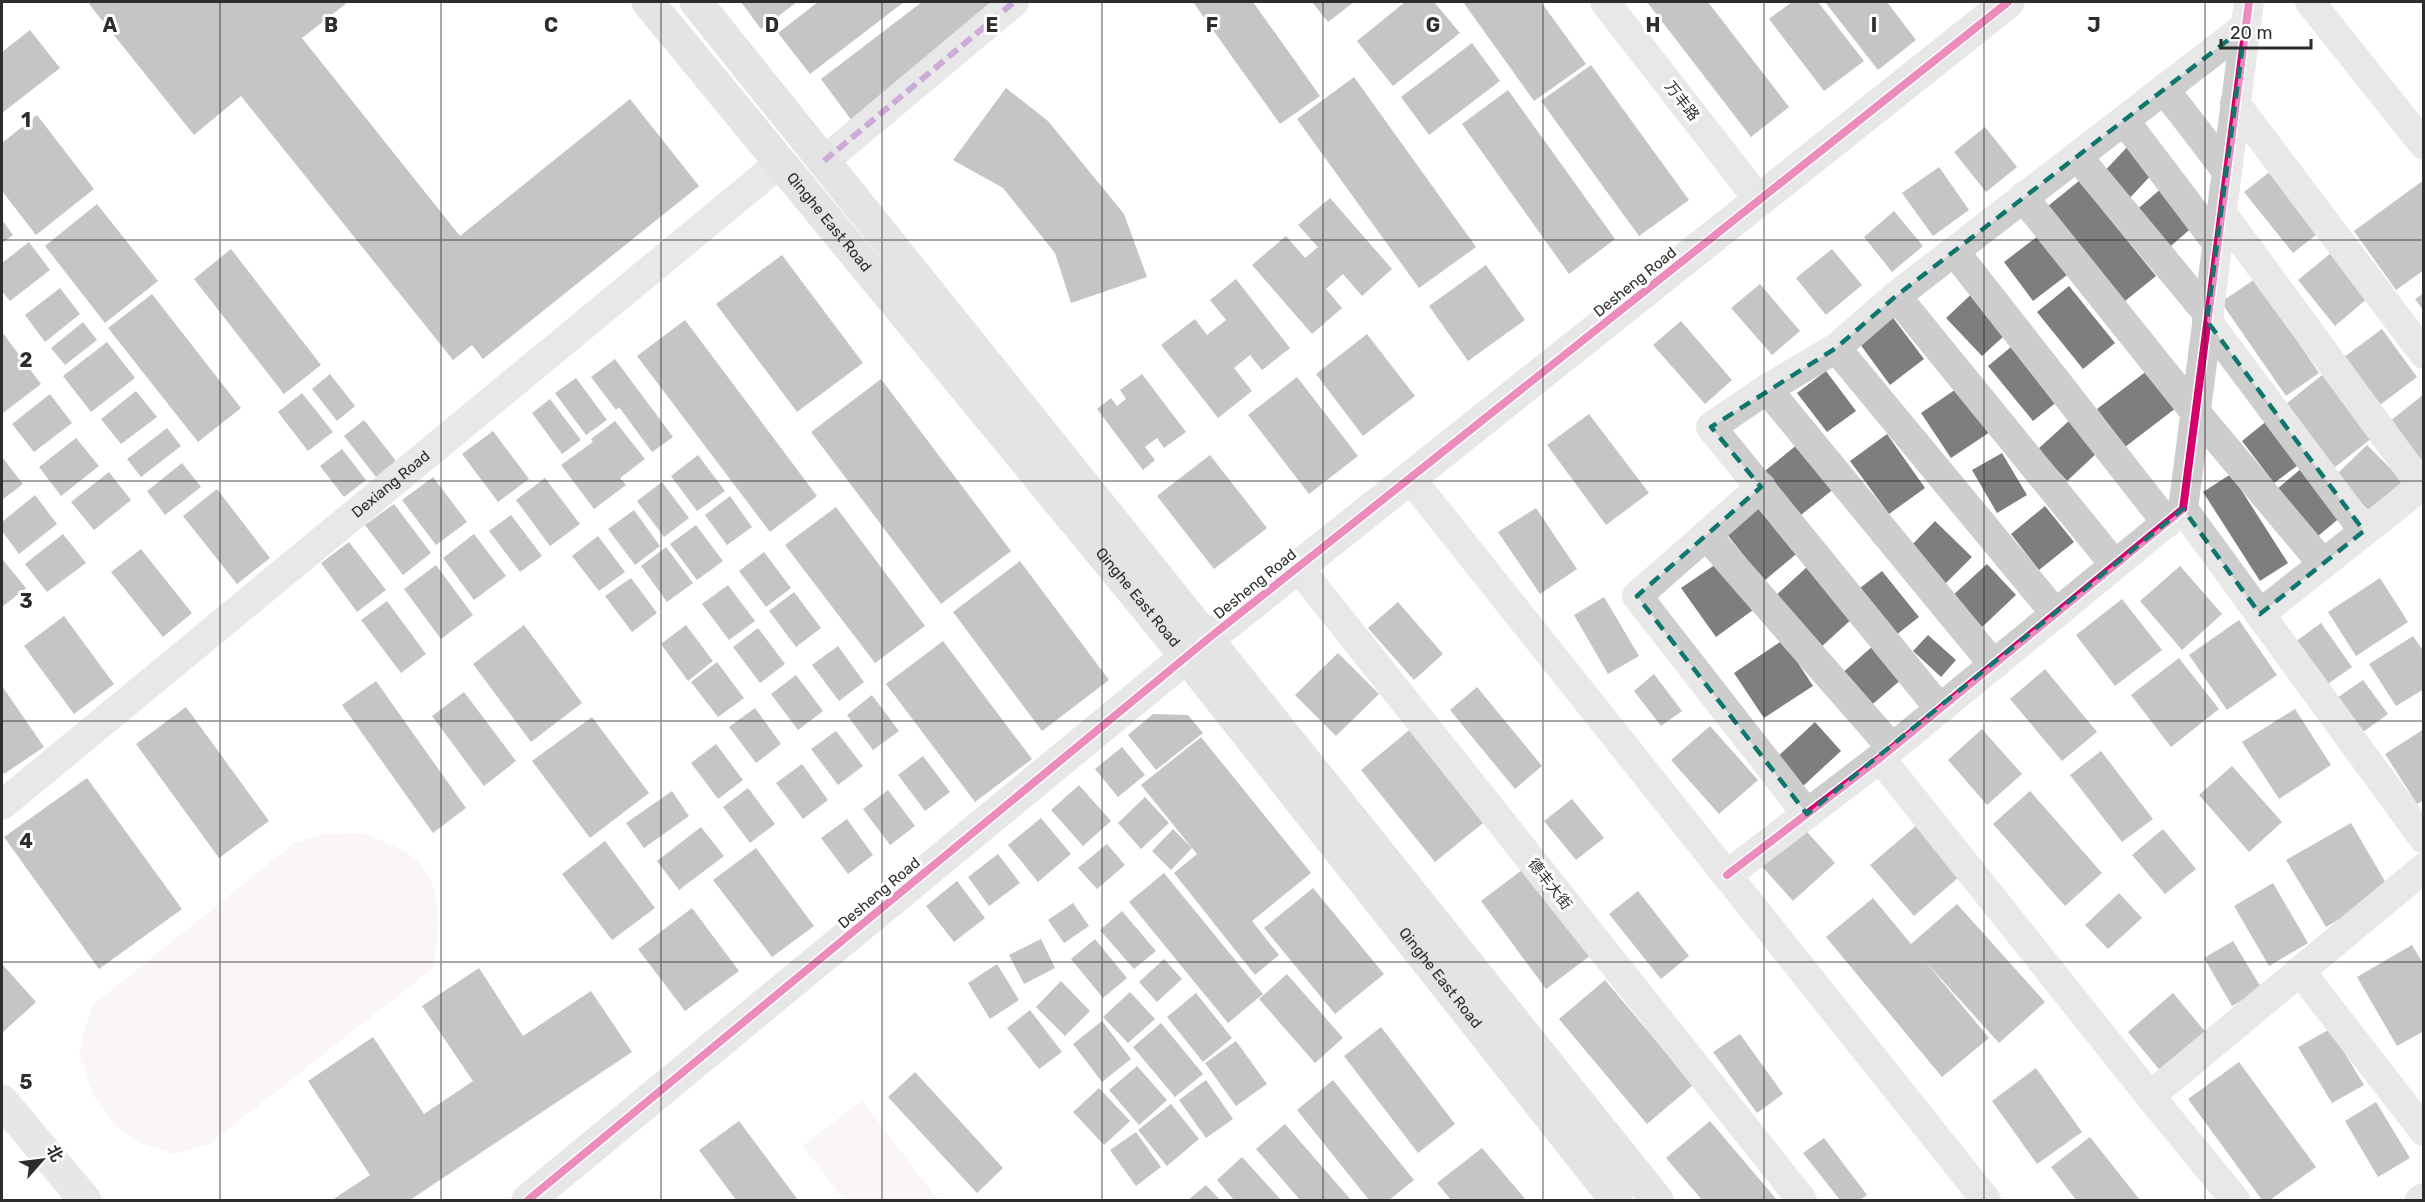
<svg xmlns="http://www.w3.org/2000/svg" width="2425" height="1202" font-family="Rubik,'Noto Sans SC',sans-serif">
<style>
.green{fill:#f3ebed}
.building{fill:#7e7e7e}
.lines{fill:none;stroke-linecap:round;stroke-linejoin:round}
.street{stroke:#cdcdcd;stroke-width:30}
.secondary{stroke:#c9c9c9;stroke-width:33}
.primary{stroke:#c3c3c3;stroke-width:33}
.quiet{stroke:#8e44ad;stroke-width:6;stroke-dasharray:12 6;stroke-linecap:butt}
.cycleway-casing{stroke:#fff;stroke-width:11}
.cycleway{stroke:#d6006c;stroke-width:8}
.marked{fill:none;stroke:#0f766e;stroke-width:4.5;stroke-dasharray:12 8;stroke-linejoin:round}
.grid{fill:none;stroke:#2d2d2d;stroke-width:1.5;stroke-opacity:0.55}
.labels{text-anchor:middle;stroke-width:6;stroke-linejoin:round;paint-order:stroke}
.street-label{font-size:15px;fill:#2d2d2d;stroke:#fff}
.grid-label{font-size:20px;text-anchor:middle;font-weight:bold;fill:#2d2d2d;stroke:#fff;stroke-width:6;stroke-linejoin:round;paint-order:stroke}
</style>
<rect width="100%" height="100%" fill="#fff"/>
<path class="green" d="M362,833C381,841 407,848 420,864C445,894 439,933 433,968L208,1145L174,1154L147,1146L116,1126L94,1097L79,1056L84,1031L93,1005L294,843L323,834Z
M862,1100L938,1200H844L803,1146Z"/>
<path class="building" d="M92,2H348L302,38L460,236L630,99L699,186L483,359L472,345L453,360L241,96L194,135L89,4Z
M741,2H797L761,29Z
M818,2H904L810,74L778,33Z
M922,2H995L852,121L821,79Z
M1193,2H1253L1320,96L1280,124Z
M1312,2H1354L1328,22Z
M1405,2H1434L1460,33L1393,86L1357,41Z
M1463,2H1541L1586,64L1534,101Z
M1647,2H1708L1789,107L1751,137Z
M1792,2H1818L1864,61L1824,91L1769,19Z
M1825,2H1887L1916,40L1878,70Z
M30,30L60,68L2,113V52Z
M1472,43L1500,81L1429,135L1401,97Z
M1591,65L1689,200L1639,236L1541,101Z
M1354,77L1476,247L1419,288L1297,119Z
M1006,88L1048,121L1124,214L1147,277L1071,303L1055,253L1003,188L953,160Z
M1508,90L1615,239L1569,274L1462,124Z
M37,115L94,189L36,235L2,191V143Z
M1985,127L2017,167L1986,192L1954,152Z
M2130,144L2156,170L2125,203L2099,177Z
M1939,167L1969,210L1933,236L1902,193Z
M2272,170L2321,231L2293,253L2244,192Z
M2079,181L2156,276L2125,301L2048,206Z
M2421,182L2424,185V270L2396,290L2354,231Z
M2163,187L2195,225L2165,251L2133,213Z
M1330,198L1392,269L1362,296L1343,274L1326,289L1342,308L1312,334L1252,265L1286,236L1305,258L1318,247L1298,225Z
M97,204L158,281L105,323L45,246Z
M1894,211L1923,246L1892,272L1864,237Z
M2,220L13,235L2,243Z
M2042,233L2071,272L2033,301L2004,262Z
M29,242L50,270L10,301L2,291V263Z
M231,249L321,365L284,394L194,279Z
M1832,249L1862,285L1826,315L1796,278Z
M2331,253L2368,298L2335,326L2298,280Z
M782,255L863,363L797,412L716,304Z
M1486,265L1525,320L1468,361L1429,306Z
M1236,279L1290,348L1262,370L1250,355L1234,368L1252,391L1218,418L1161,345L1195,319L1207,335L1226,320L1210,300Z
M2255,279L2319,373L2286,396L2221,302Z
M1760,284L1800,331L1772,355L1731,308Z
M2069,286L2115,343L2083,369L2037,312Z
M1979,287L2015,326L1982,356L1946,318Z
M60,288L80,314L45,342L25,315Z
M2424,293V311L2415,299Z
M152,294L241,408L198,442L108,328Z
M1891,315L1924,359L1890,385L1857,340Z
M685,320L817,496L770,532L637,356Z
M1681,321L1732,380L1705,404L1653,345Z
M83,322L97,340L65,365L51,348Z
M2382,329L2417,377L2372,411L2336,363Z
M2,332L41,384L3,413L2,411Z
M1367,334L1415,396L1363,436L1316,374Z
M2023,337L2068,393L2033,421L1988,366Z
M107,342L135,378L91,412L63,376Z
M615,359L673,437L652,452L619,407L616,410L591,377Z
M2148,370L2176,408L2125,447L2097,409Z
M1826,371L1856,411L1827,432L1797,393Z
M330,374L355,406L337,421L312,389Z
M1142,374L1186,432L1164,448L1157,438L1145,447L1155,460L1143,470L1097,409L1111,398L1117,406L1126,399L1120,390Z
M2322,375L2372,438L2330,471L2281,408Z
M1297,377L1358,456L1309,494L1248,415Z
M576,378L607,420L586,435L555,393Z
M881,379L1011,551L941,604L811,432Z
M1962,385L1993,430L1951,458L1921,413Z
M136,391L157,417L121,444L101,419Z
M302,393L333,432L308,451L278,412Z
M50,394L72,423L34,452L12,424Z
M2424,394V457L2414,464L2384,426Z
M550,399L581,440L562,454L532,413Z
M1589,414L1649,493L1606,525L1547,445Z
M364,420L396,461L376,477L344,436Z
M2070,420L2099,451L2067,481L2038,449Z
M2268,420L2301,463L2274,483L2242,441Z
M615,421L645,459L620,478L626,485L594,509L561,465L593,442L591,439Z
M167,428L181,446L141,477L127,459Z
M493,431L529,479L498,502L462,454Z
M1887,434L1925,488L1889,514L1850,461Z
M76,438L99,466L61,496L39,467Z
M1798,444L1835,488L1797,518L1760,475Z
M2367,445L2403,481L2370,512L2335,476Z
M342,449L366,480L344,497L320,466Z
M2002,453L2027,495L1997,513L1972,470Z
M698,455L725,491L697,511L671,476Z
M1210,455L1267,528L1214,569L1157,496Z
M2,457L23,484L2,500Z
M182,463L201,487L165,515L147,491Z
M2303,467L2343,515L2317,537L2276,490Z
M109,472L131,500L94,530L71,502Z
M2231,474L2288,563L2260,581L2203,492Z
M433,477L467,522L436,545L402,500Z
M545,478L580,524L550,546L516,500Z
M662,482L689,518L664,537L637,501Z
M217,489L270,558L237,584L183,516Z
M35,495L57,524L19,554L2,531V522Z
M730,496L752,527L727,545L705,515Z
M1759,498L1801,550L1764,581L1722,528Z
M394,504L431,553L403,575L365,525Z
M2045,506L2074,542L2039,570L2011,534Z
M836,507L925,626L875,663L785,545Z
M1536,508L1577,569L1540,594L1498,532Z
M634,510L660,546L635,565L608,529Z
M511,515L542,556L520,572L489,531Z
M1935,521L1972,557L1944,585L1907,550Z
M696,525L723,561L697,580L670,544Z
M63,534L86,563L47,592L25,564Z
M474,534L506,576L474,600L443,558Z
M598,536L625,572L599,591L572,556Z
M349,542L386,590L357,612L321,563Z
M666,547L693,583L667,602L641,566Z
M141,549L192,613L163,637L111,572Z
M764,552L791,588L766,607L739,571Z
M3,560L26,588L2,607V561Z
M1020,561L1109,680L1042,731L953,612Z
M1719,562L1753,610L1716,637L1681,588Z
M1987,564L2016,595L1980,629L1951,597Z
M436,565L473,615L441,639L404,589Z
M2180,566L2222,614L2182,650L2140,601Z
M1807,567L1854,617L1820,648L1773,598Z
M1882,571L1919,617L1896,635L1860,588Z
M631,578L657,613L632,632L605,596Z
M2380,578L2408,622L2356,656L2328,612Z
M728,585L755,621L729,640L702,604Z
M794,592L821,628L796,647L769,611Z
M1604,597L1639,656L1608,674L1574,615Z
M2122,599L2162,650L2115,686L2076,635Z
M387,601L426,654L401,673L361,620Z
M1398,602L1443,654L1414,680L1368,628Z
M64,616L114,684L74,714L24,646Z
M2239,620L2277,675L2227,710L2189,655Z
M2321,623L2352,667L2322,688L2291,645Z
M524,625L582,703L531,742L473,664Z
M686,625L713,661L688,681L661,644Z
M758,628L785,664L760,683L733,647Z
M1928,635L1956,660L1941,677L1913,651Z
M2413,636L2424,652V689L2396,706L2369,664Z
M1783,640L1813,686L1764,718L1734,673Z
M943,641L1032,759L975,802L886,684Z
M1874,645L1902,679L1868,708L1840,675Z
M838,646L864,682L839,701L812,665Z
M1338,653L1379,694L1336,736L1295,695Z
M2179,658L2219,709L2171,747L2131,695Z
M717,662L744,698L718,717L691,682Z
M2045,669L2097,732L2062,761L2010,699Z
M1654,674L1682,711L1661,726L1634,691Z
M796,675L823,711L798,730L771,694Z
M2363,680L2388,714L2359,735L2334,700Z
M376,681L466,808L433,833L342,705Z
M2,686L44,747L4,774L2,770Z
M1477,687L1542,766L1515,789L1450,710Z
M464,692L516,761L484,786L432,716Z
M872,695L899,731L873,750L847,715Z
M186,707L269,821L219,858L136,744Z
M755,708L781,744L756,763L729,727Z
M2295,709L2331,765L2279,799L2242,742Z
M1153,714L1188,715L1203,733L1156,770L1128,735Z
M592,717L649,793L590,838L532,761Z
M1815,722L1841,751L1802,787L1776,758Z
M1710,726L1758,780L1719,814L1671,760Z
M1413,727L1488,819L1435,862L1361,770Z
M1982,729L2022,774L1987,805L1948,760Z
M2424,729V800L2417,804L2385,754Z
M836,731L863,766L838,785L811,749Z
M1201,737L1311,873L1252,921L1279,955L1255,975L1174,873L1197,854L1141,785Z
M716,744L743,780L718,799L691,763Z
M1122,747L1145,775L1118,797L1095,769Z
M2101,751L2153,819L2122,842L2070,775Z
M923,756L950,792L925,811L898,775Z
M802,764L828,800L803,819L776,783Z
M2232,766L2282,822L2249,852L2199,795Z
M87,778L182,909L99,969L4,837Z
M1079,785L1111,821L1083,846L1051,810Z
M748,788L775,824L750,843L723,807Z
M888,790L915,826L890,845L863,809Z
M672,791L689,816L644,848L626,823Z
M2030,791L2102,873L2065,906L1993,824Z
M1145,797L1169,823L1141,849L1118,823Z
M1572,799L1604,838L1576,860L1544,821Z
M1041,818L1071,854L1038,882L1008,845Z
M847,819L873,855L848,874L821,838Z
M2351,823L2390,890L2326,927L2286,860Z
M1800,824L1835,863L1793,901L1758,862Z
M1917,825L1960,876L1914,916L1870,865Z
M701,827L724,856L679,890L657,861Z
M1173,829L1192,848L1171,870L1152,851Z
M2163,829L2196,869L2165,894L2132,855Z
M605,841L655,908L612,940L562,874Z
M1107,844L1125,865L1097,889L1078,868Z
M756,848L814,926L772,957L713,880Z
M998,854L1020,883L989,906L968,877Z
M1526,867L1591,955L1546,989L1481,901Z
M1164,873L1263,994L1228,1023L1129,902Z
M957,881L985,918L954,942L926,906Z
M2273,883L2308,943L2269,966L2234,906Z
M1313,888L1384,974L1335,1014L1264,928Z
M1638,891L1689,956L1661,979L1609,914Z
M2119,893L2142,918L2108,949L2085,925Z
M1873,898L1911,944L1957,904L2045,1002L1999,1043L1925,961L1989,1038L1942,1077L1826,937Z
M1073,903L1089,926L1064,943L1048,920Z
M692,908L739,971L685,1011L638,949Z
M1122,911L1156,951L1134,969L1100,930Z
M1041,939L1055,968L1024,984L1009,955Z
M1095,939L1127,978L1103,998L1071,959Z
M2233,941L2262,989L2232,1006L2204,958Z
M2412,945L2424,965V1031L2397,1046L2357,977Z
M1164,959L1182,979L1157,1002L1139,982Z
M2,964L36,1002L2,1033Z
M997,964L1019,1000L990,1019L968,983Z
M479,968L523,1036L591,991L632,1052L410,1200H332L370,1175L308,1081L373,1037L424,1114L473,1081L422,1006Z
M1287,974L1343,1038L1315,1063L1259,999Z
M1605,980L1693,1085L1647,1124L1559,1019Z
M1061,981L1090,1011L1065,1036L1036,1007Z
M1130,992L1155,1019L1128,1043L1103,1017Z
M1196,993L1232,1038L1203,1062L1167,1017Z
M2173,993L2208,1035L2163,1074L2128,1032Z
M1030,1010L1062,1052L1039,1069L1007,1028Z
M1102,1021L1131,1059L1102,1082L1073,1044Z
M1161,1023L1203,1074L1175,1097L1133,1047Z
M1381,1027L1455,1124L1418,1153L1344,1056Z
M2330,1029L2364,1085L2332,1103L2298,1047Z
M1740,1034L1783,1094L1757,1113L1713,1052Z
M1236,1041L1267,1084L1236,1106L1205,1063Z
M2239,1062L2316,1167L2270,1200H2262L2188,1099Z
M1137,1066L1167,1100L1139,1125L1109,1090Z
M2036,1068L2082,1132L2037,1164L1992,1101Z
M915,1072L1003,1168L977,1193L888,1097Z
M1206,1080L1233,1119L1206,1138L1179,1100Z
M1333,1080L1414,1180L1389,1200H1369L1297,1110Z
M1099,1088L1130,1121L1104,1145L1073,1112Z
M2376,1102L2410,1158L2378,1177L2345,1121Z
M1171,1104L1199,1139L1167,1166L1138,1130Z
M739,1121L798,1200H736L699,1150Z
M1710,1121L1777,1200H1702L1666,1158Z
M1285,1124L1351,1200H1300L1256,1149Z
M1136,1132L1161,1167L1136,1186L1110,1150Z
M2090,1137L2140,1200H2076L2051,1167Z
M1824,1138L1867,1195L1860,1200H1840L1803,1153Z
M1482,1148L1526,1200H1451L1437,1183Z
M1242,1157L1281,1200H1234L1217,1180Z
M1206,1185L1220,1200H1188Z"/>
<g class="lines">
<g class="street">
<path d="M1605,2L1759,200"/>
<path d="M2310,2L2424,145"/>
<path d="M2164,89L2227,171"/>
<path d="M2235,103L2424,354"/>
<path d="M2124,120L2218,244"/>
<path d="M2077,156L2209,315"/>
<path d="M824,161L1014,2"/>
<path d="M2023,197L2196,413L2323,564"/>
<path d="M2221,212L2422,486"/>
<path d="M1954,251L2167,523"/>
<path d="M1896,296L2115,565"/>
<path d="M2207,321L2364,531"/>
<path d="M1836,348L2056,614"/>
<path d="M1767,389L1994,665"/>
<path d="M1410,478L1986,1200"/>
<path d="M1761,487L1637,596L1807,814"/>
<path d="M2183,509L2424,839"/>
<path d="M1707,536L1892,748"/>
<path d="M1298,567L1802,1200"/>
<path d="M2260,614L2424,484"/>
<path d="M1940,709L1711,427L1767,389L1836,348L1896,296L2245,27"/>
<path d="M1880,758L2150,1096L2424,868"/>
<path id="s1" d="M2,805L780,163"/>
<path d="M1727,875L1880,758L2183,509L2249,2"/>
<path d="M2300,971L2424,1131"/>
<path d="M2150,1096L2235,1200"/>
<path d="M2420,1200L2424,1198"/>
</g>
<path class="secondary" d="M2,1101L85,1200
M528,1200L1209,638L2008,2"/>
<g class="primary">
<path id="s2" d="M648,2L1187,657L1616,1200"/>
<path d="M696,2L1657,1200"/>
</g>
<path class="quiet" d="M824,161L1014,2"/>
<defs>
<path id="cycleway" d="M1727,875L1880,758L2183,509L2249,2
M528,1200L1209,638L2008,2"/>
</defs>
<use href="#cycleway" class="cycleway-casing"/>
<use href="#cycleway" class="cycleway"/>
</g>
<path d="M0 0H2425V1202H0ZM2245,27L2207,321L2364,531L2260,614L2183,509L1807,814L1637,596L1761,487L1711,427L1836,348L1896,296Z" fill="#fff" fill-opacity=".55" fill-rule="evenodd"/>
<path class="marked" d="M2245,27L2207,321L2364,531L2260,614L2183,509L1807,814L1637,596L1761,487L1711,427L1836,348L1896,296Z"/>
<path class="grid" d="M220,2V1200M441,2V1200M661,2V1200M882,2V1200M1102,2V1200M1323,2V1200M1543,2V1200M1764,2V1200M1984,2V1200M2205,2V1200M2,240H2424M2,481H2424M2,721H2424M2,962H2424"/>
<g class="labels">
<g class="street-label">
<text transform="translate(1682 101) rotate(52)" y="5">万丰路</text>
<text dy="5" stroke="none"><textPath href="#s2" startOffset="285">Qinghe East Road</textPath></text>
<text transform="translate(1635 282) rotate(-39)" y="5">Desheng Road</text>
<text dy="5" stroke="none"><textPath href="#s1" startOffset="504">Dexiang Road</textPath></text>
<text transform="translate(1255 584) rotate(-39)" y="5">Desheng Road</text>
<text dy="5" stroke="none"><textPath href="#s2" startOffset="771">Qinghe East Road</textPath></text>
<text transform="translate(1550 884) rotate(52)" y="5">德丰大街</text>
<text transform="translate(879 893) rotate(-40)" y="5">Desheng Road</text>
<text dy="5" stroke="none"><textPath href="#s2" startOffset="1257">Qinghe East Road</textPath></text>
</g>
</g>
<g class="grid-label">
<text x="110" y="32">A</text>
<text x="331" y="32">B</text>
<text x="551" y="32">C</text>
<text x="772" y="32">D</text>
<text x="992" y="32">E</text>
<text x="1212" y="32">F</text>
<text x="1433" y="32">G</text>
<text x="1653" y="32">H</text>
<text x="1874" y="32">I</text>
<text x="2094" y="32">J</text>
<text x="26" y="127">1</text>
<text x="26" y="367">2</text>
<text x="26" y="608">3</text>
<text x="26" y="848">4</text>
<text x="26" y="1089">5</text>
</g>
<rect width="2425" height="1202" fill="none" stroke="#2d2d2d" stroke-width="6"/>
<g transform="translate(42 1160) rotate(62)" stroke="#ffffff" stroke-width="4.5" paint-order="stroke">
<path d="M0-4.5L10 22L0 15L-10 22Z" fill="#2d2d2d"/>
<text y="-9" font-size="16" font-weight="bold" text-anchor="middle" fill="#2d2d2d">北</text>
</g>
<path d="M2221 39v9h90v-9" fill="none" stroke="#2d2d2d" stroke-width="3"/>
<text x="2230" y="39" font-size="18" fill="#2d2d2d" stroke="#ffffff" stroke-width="4.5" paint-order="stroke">20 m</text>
</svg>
